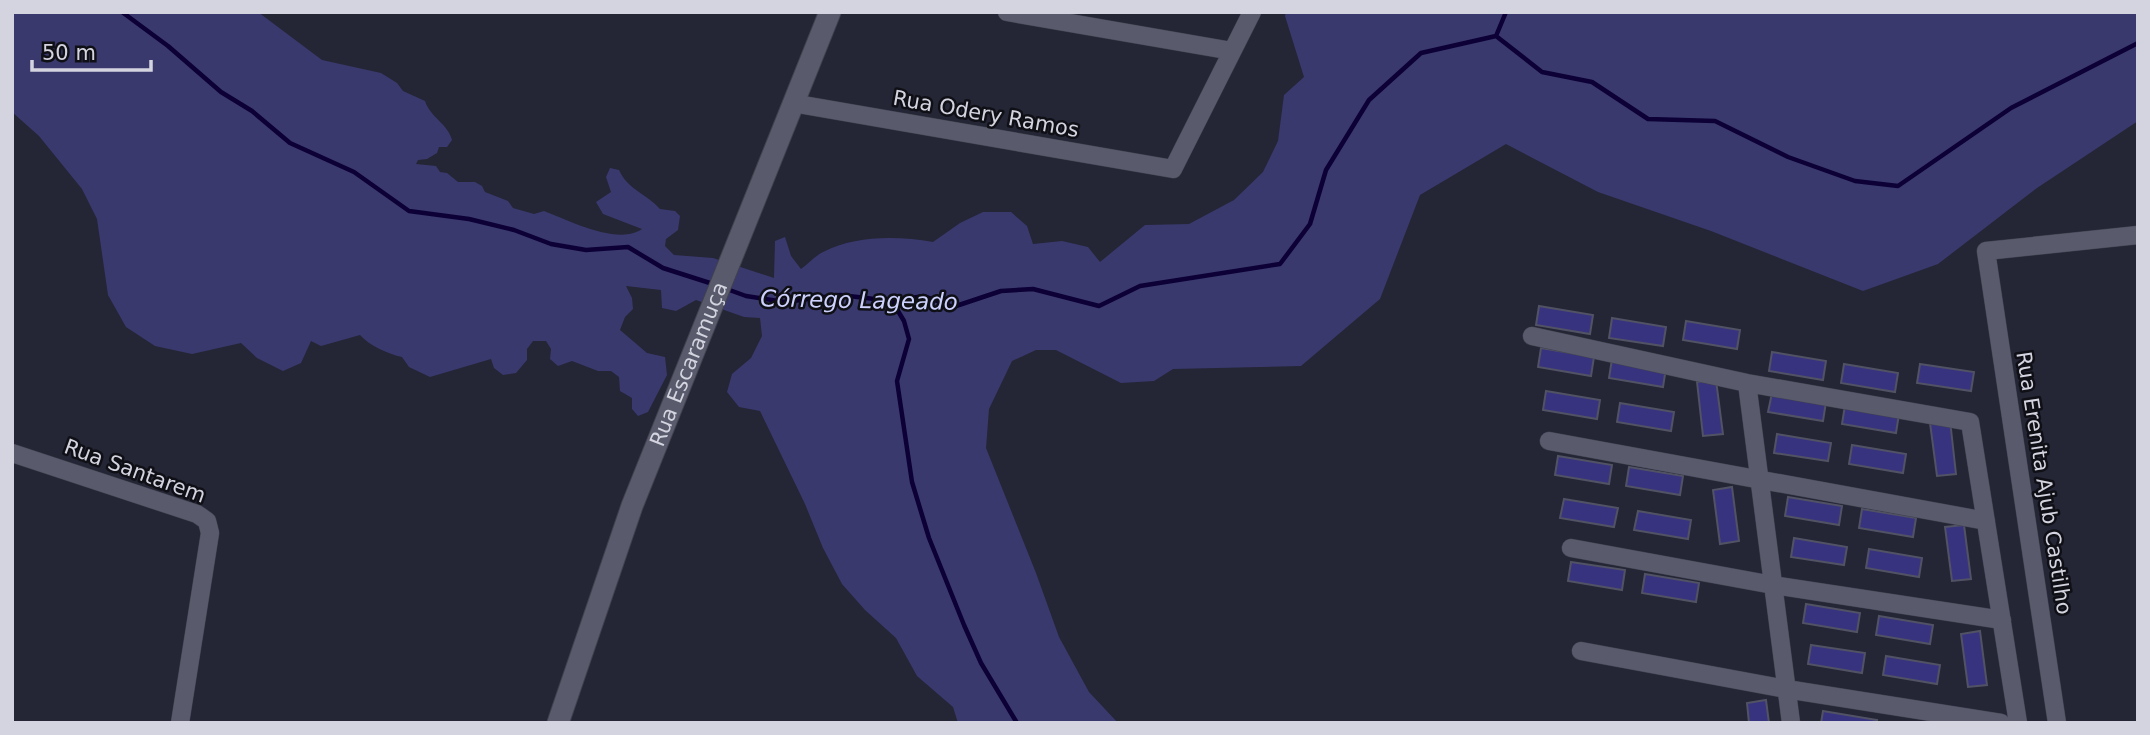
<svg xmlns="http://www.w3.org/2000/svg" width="2150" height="735" font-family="'DejaVu Sans',sans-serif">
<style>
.green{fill:#39396e}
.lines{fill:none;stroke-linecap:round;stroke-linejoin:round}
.stream{stroke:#0c0036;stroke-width:4.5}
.building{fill:#38337f;stroke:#515264;stroke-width:2}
.minor-casing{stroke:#41414f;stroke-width:19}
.tertiary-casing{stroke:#41414f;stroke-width:23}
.minor{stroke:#595b6d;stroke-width:18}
.tertiary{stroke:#595b6d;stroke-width:21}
.labels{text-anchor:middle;stroke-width:5;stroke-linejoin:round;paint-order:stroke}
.street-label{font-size:21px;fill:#d3d4df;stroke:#0f0f16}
.water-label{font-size:23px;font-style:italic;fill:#cdd1fd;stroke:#0f0f16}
</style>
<rect width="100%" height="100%" fill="#242535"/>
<path class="green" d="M12,12H258L322,60L381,73L397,83L403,91L425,101C430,117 448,124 452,140L447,147H439L437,153L427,159L418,160L416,164L436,166L440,172L447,173L458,182H475L482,186L485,192L508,201L513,208L534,214L544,211C568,220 618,246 642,229L603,214L596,202L611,192L606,177L610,168L619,170C628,190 646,193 660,209L675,211L680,216L678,230L666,239L665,246L674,255L713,258L774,278L775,241L785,237L791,256L801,269C808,264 815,256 823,252C856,235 898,236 933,242L960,223L983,212H1011L1027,226L1033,244L1062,241L1088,247L1100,262L1145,225L1189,224L1234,200L1263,172L1278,141L1284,95L1304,77L1285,16L1286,12H2138V121L2037,188L1938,264L1863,291L1711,231L1598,192L1506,144L1420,195L1380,299L1301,366L1173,369L1154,381L1121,383L1056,350H1036L1012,361L989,409L986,448L1036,573L1059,637L1089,692L1118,723H958L953,707L917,676L896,638L865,610L842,584L823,548L805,504L760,411L739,407L727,392L732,374L751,358L762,336L760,318L744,317L696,300L676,311L662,308L661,290L626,286L632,298L633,309L625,317L620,330L647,353L665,357L667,375L648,412L638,416L632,409V398L620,391L619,377L611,371H598L572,361L558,366L550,359L551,349L546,341H533L527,349V360L516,373L503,375L494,368L491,359L430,377L409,367L402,357C388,354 370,346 360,335L321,346L311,341L301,363L283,371L257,358L241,343L192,354L155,346L126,327L108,295L97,219L82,189L39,136L12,112Z"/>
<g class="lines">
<path class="stream" d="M122,12L168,46L221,92L252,111L290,143L354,172L409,211L469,219L514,230L551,244L586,250L628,247L663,268L713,284
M1496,36L1542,72L1592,82L1648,119L1715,121L1788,157L1855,181L1898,186L2011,108L2138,43
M1496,36L1506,12
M724,288L746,296L785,302L840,295L892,301L924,296L953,307L1001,291L1033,289L1099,306L1140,286L1280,264L1310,224L1326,170L1369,100L1421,53L1496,36
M892,301L904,321L909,339L897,381L912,482L929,538L964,625L981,663L1017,723"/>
</g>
<path class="building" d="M1539,306L1593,315L1590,334L1536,325Z
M1612,318L1666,327L1663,346L1609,338Z
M1686,321L1740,330L1737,349L1683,340Z
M1541,348L1594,357L1591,376L1538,367Z
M1772,352L1826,361L1823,380L1769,371Z
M1612,359L1666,368L1663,387L1609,378Z
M1844,364L1898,373L1895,392L1841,383Z
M1920,364L1974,372L1971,391L1917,383Z
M1716,380L1723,434L1703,436L1697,382Z
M1546,391L1600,400L1597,419L1543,410Z
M1772,393L1826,402L1823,421L1768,412Z
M1620,403L1674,412L1671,431L1617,422Z
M1845,405L1899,414L1896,433L1842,424Z
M1950,420L1956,474L1937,476L1930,423Z
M1777,434L1831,443L1828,461L1774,453Z
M1852,445L1906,454L1903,473L1849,464Z
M1558,456L1612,465L1609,484L1555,475Z
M1629,467L1683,476L1680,495L1626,486Z
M1732,487L1739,541L1720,544L1713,490Z
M1788,497L1842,506L1839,525L1785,516Z
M1564,499L1618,508L1614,527L1560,518Z
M1862,509L1916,518L1913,537L1859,528Z
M1638,511L1691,520L1688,539L1634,530Z
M1964,525L1971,579L1952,581L1945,527Z
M1794,538L1847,547L1844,565L1791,557Z
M1869,549L1922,558L1919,577L1866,568Z
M1571,562L1625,570L1622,590L1568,581Z
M1645,574L1699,583L1696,602L1642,593Z
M1806,604L1860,613L1857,632L1803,623Z
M1879,616L1933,625L1930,644L1876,635Z
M1980,631L1987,685L1968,687L1961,634Z
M1811,645L1865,653L1862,673L1808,664Z
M1886,656L1940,665L1937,684L1883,675Z
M1766,700L1769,723H1749L1747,703Z
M1823,711L1877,720L1876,723H1821Z"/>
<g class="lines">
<defs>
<path id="minor" d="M1007,12L1232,51
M792,103L1173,169L1252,12
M1532,336L1747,383L1970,422L2018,723
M1747,383L1791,723
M1549,441L1986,521
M12,453L197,514L207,521L210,533L180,723
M1571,548L1773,585L2002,620
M1581,651L1786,689L2001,723
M2057,723L1986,251L2138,235"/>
<g id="tertiary">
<path id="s1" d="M558,723L632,506L830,12"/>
</g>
</defs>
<use href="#minor" class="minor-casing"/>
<use href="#tertiary" class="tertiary-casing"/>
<use href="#minor" class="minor"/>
<use href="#tertiary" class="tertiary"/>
</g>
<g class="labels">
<g class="street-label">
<text transform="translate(986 114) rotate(10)" y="7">Rua Odery Ramos</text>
<text dy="7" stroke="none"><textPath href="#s1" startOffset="382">Rua Escaramuça</textPath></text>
<text transform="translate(135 471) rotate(20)" y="7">Rua Santarem</text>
<text transform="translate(2044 483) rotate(81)" y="7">Rua Erenita Ajub Castilho</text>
</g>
<g class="water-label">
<text transform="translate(859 300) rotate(1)" y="8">Córrego Lageado</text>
</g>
</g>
<rect width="2150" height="735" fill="none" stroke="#d3d4df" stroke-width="28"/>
<path d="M32 60v10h119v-10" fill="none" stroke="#d3d4df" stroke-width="3.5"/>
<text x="42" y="60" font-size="21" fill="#d3d4df" stroke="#0f0f16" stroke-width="5" paint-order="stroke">50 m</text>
</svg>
